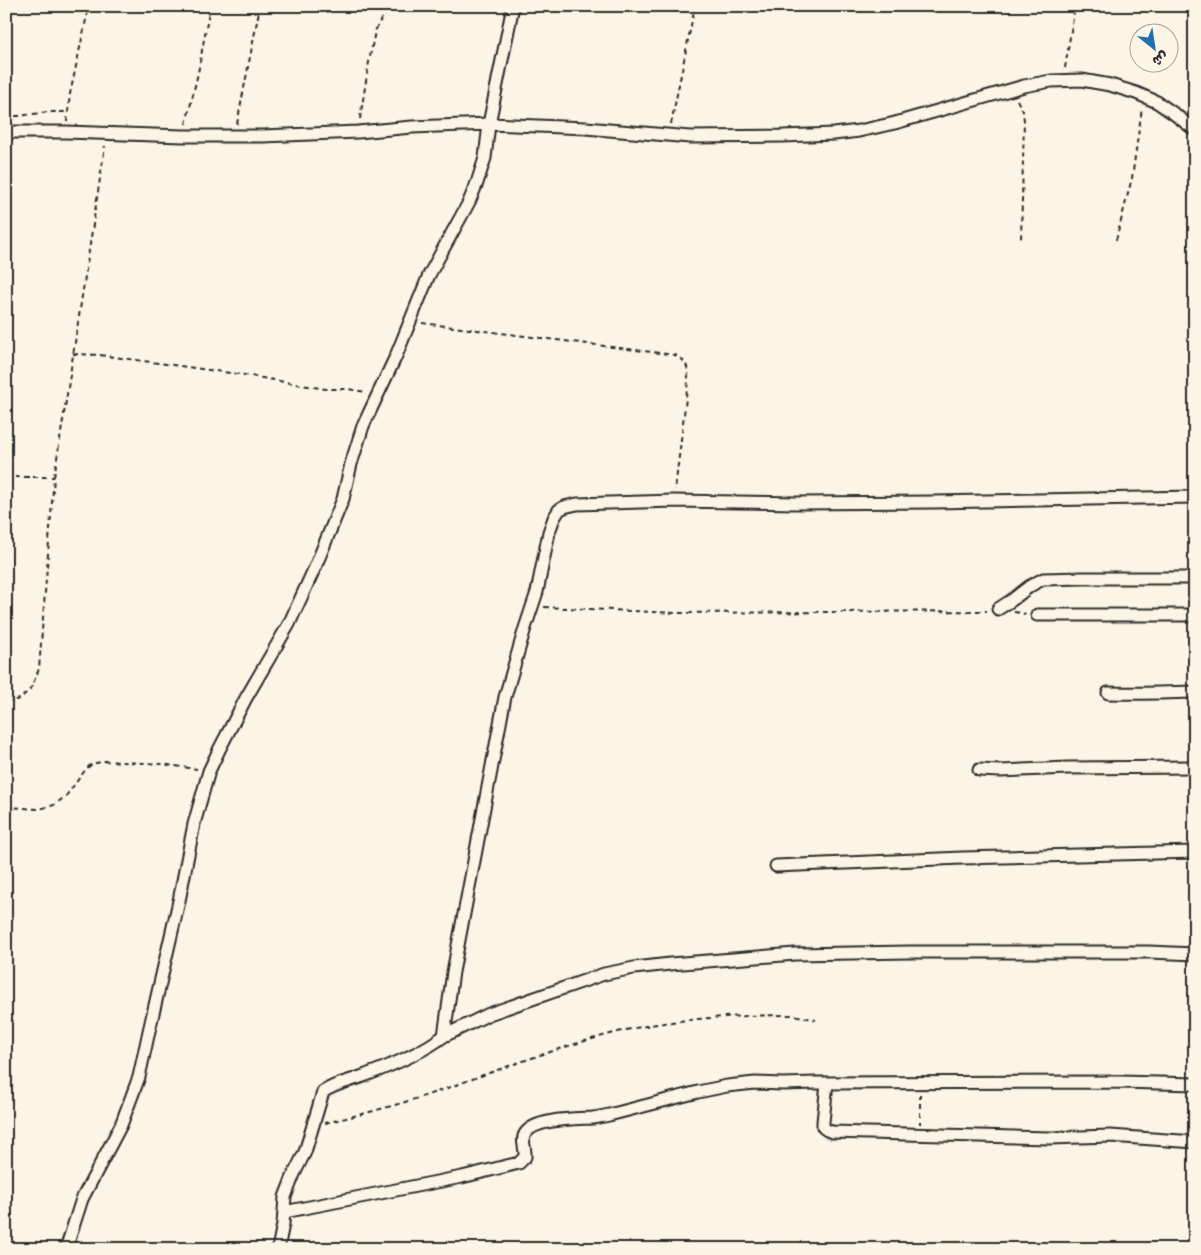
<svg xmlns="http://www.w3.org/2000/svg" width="1201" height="1255" font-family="Itim,'Playpen Sans Arabic',sans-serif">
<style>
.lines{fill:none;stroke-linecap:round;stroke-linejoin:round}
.minor-casing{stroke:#2b2b2b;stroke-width:15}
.path{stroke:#2b2b2b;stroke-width:2;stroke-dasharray:5 4;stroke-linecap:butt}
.minor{stroke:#fcf5e5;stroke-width:11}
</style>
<rect width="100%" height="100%" fill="#fcf5e5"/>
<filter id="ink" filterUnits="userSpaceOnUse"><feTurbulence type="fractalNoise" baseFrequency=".02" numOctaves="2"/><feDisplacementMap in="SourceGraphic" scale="10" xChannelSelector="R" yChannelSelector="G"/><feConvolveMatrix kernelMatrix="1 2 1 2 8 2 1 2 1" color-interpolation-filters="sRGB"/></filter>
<g filter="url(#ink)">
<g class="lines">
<defs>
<path id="minor" d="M6,132H66L183,136H263L358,132L412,127L489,124L586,128L690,137L783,136L834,134L859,131L895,123L1024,86L1051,81L1082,80L1110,85L1136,93L1157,102L1173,113L1195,130
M998,609L1012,600L1030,586L1043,579L1083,578H1195
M1037,615H1195
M1108,693C1137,694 1166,693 1195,692
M979,770L1000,771L1068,768L1195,767
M776,866L962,858L1195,852
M444,1036L489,1014L604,974L634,968L670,964L795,954L909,952H1149L1195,954
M827,1083L823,1122V1127L827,1130L832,1132L1050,1138L1110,1136L1195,1142
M284,1212L462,1177L519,1163L525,1157C526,1150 521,1140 525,1134C534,1118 578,1119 593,1118C599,1117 604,1116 609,1115L698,1092L727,1086L755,1083L783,1084L816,1083L1121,1082L1195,1084
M66,1249L82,1199L121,1125L139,1077L149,1031L179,901L194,824L209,771L220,748L246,698L289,624L316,565L343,499L351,464L363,426L396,356L429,275L469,202L477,183L485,158L489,124L513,6
M278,1249L283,1224L285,1197L294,1174L305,1152L323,1092C335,1083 352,1081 366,1075C393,1065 421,1053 444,1036L453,972L505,697L525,628L537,592L549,532L554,518L559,510L564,507L577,504L673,501L796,503L934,502L1195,497"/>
</defs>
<use href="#minor" class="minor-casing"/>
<path class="path" d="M1065,68L1075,6
M1017,100L1023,111L1024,121L1021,239
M6,116H19L48,112H68
M360,119L369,62L375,31L388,6
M67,122L70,94L89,6
M186,124L198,73L210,6
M237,124L260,6
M671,124L695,6
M1116,240L1132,178L1142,108
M422,323L675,355C688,362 688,367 688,381L675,490
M73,354L100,355L245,375L308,386L326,389H348L366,392
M6,477H54
M544,607L676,613L987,611
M1014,612L1026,614
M6,702L20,699L31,688L39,669L54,477L66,401L105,146
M6,807L39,809L54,805L66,796L86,769L92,764L105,761L161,764L197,769
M920,1094V1124
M325,1123C364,1114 405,1103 442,1090C503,1068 564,1045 626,1030C679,1018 732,1016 785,1015H794L816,1020"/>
<use href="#minor" class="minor"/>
</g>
</g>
<rect width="1201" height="1255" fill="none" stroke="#fcf5e5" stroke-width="25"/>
<rect x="12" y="12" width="1176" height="1230" fill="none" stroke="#2b2b2b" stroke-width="2" filter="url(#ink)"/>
<g transform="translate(1154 48) rotate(150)"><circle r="24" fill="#fcf5e5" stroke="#a8a49b"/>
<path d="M0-4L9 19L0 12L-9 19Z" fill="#1f6fb2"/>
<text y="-8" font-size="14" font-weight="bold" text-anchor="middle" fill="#2b2b2b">ش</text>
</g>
</svg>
